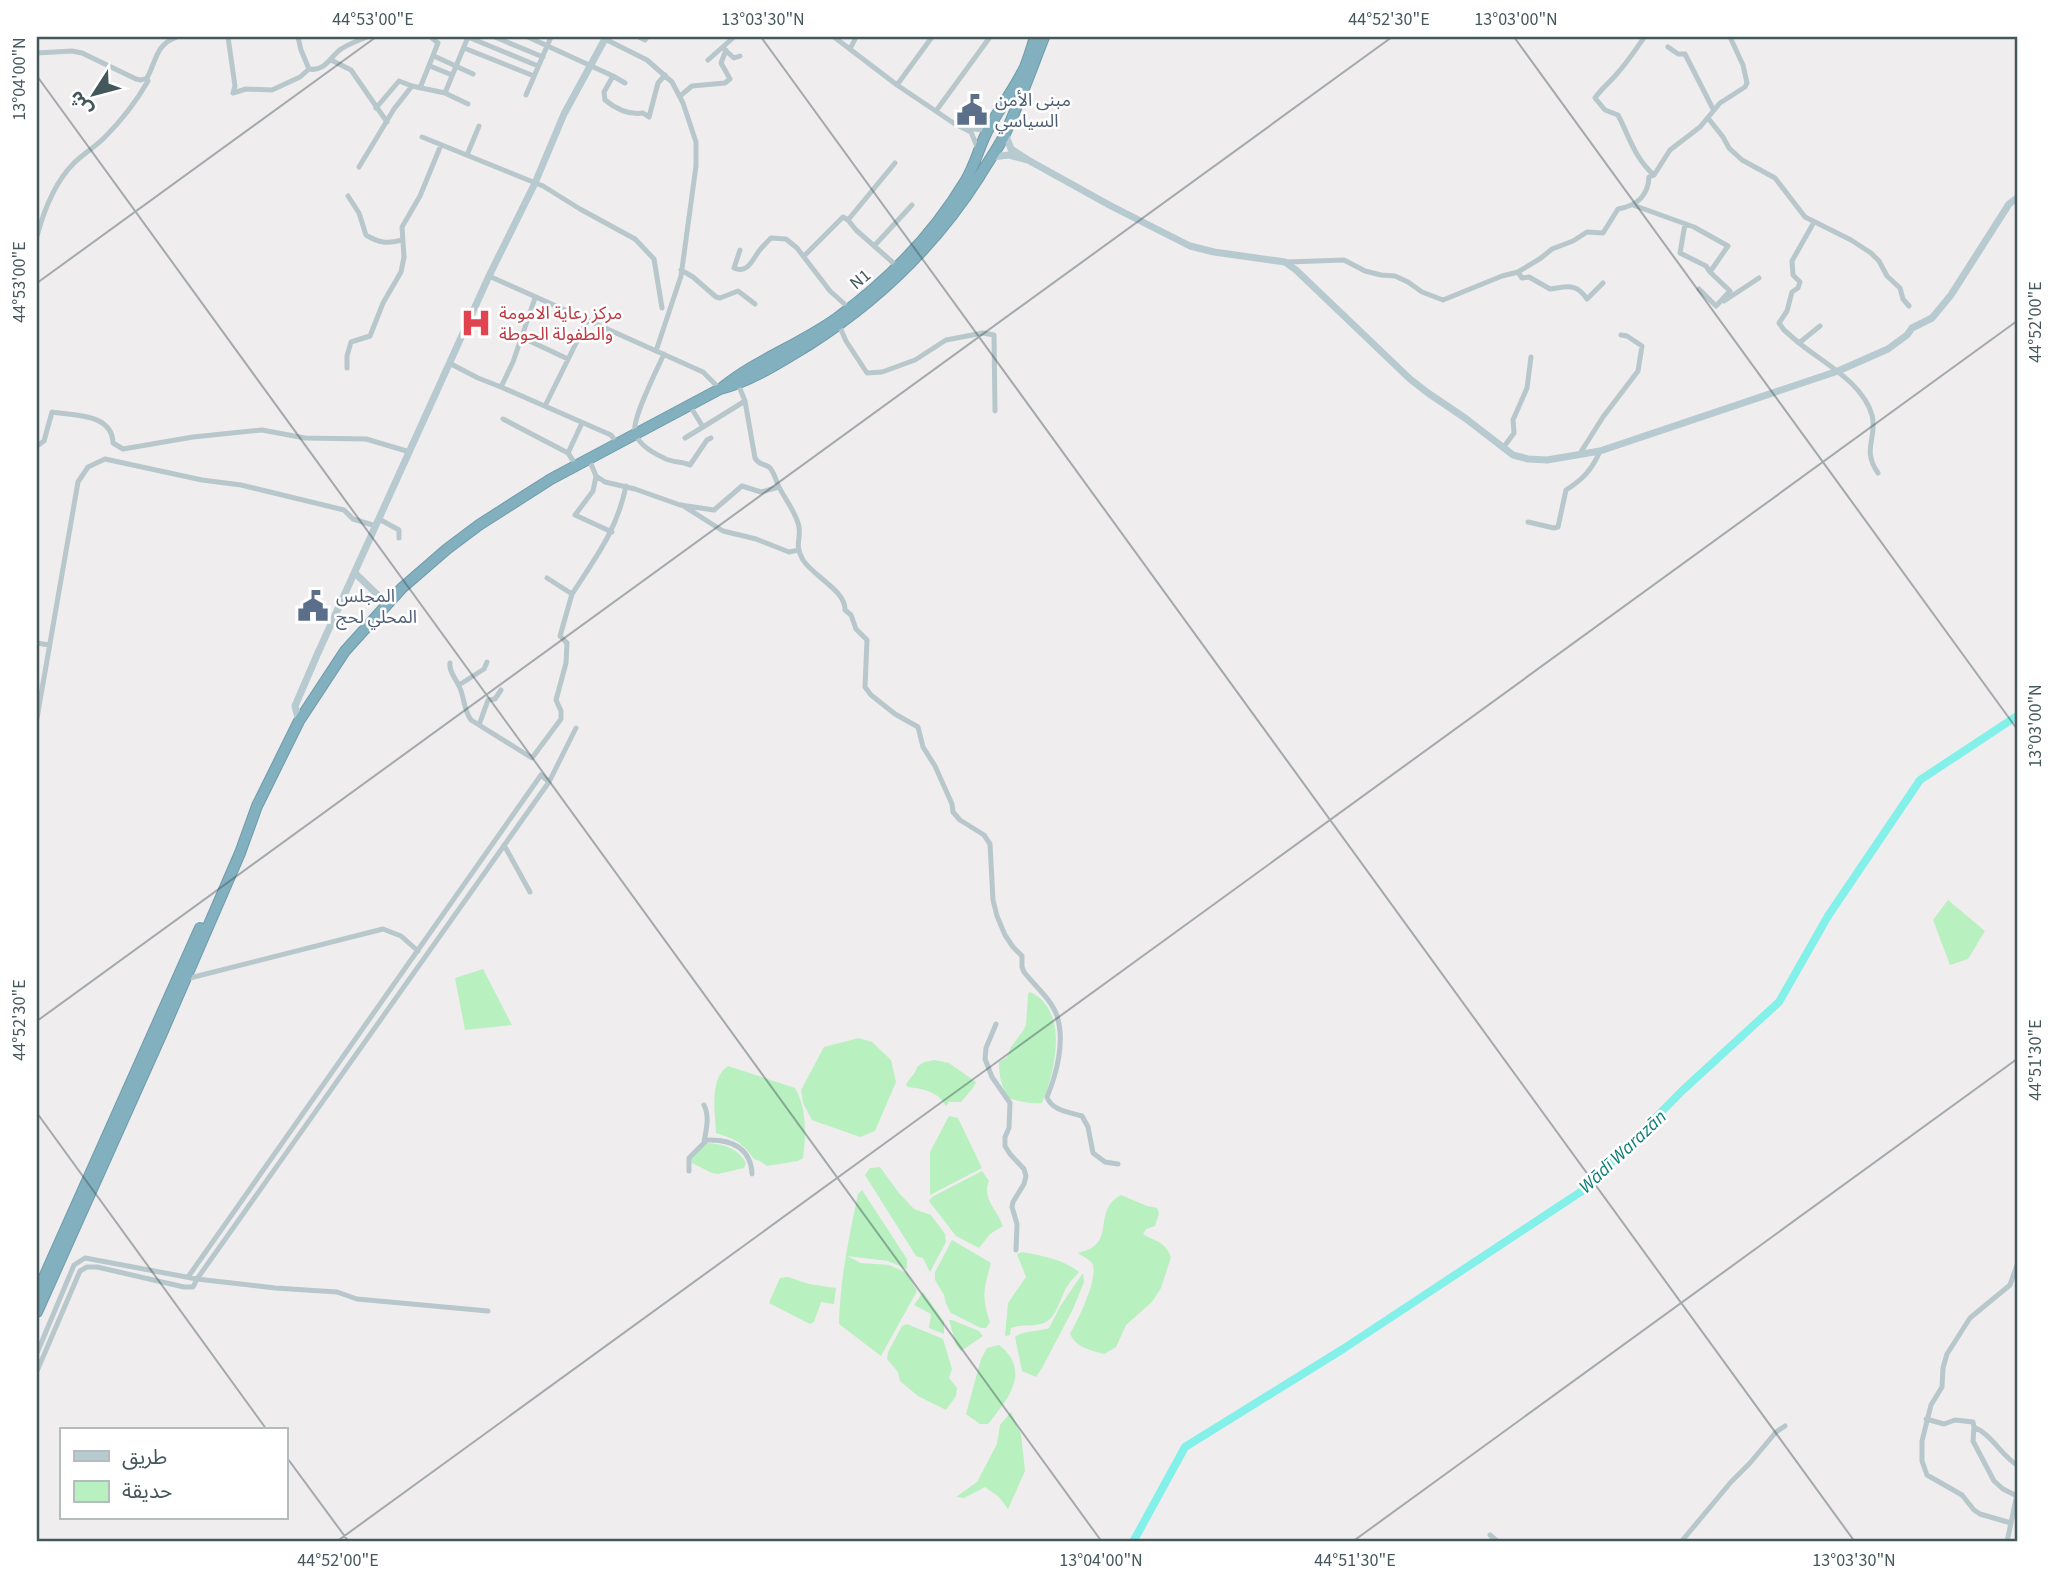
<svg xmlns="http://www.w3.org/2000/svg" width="2054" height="1579" font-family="'Source Sans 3','Noto Sans Arabic',sans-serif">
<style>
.green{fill:#b8f0bf}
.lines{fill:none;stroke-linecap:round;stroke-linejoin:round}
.river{stroke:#83f0e9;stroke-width:8}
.highway-casing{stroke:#6d9bab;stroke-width:12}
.street{stroke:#b7c7cb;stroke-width:5}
.secondary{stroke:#b7cad0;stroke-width:7}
.highway{stroke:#82b0bf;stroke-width:10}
.ticks{fill:none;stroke:#44575b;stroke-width:2;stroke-opacity:0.45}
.labels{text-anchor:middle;stroke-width:5;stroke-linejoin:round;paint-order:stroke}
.service-label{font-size:18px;fill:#4e5e75;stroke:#fff;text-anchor:start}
.street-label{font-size:18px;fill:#44575b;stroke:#fff}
.health-label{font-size:18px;fill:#be3a42;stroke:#fff;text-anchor:start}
.water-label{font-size:19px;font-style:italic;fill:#097e77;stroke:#fff}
.neatline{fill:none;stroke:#44575b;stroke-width:2.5}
.ticks-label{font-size:18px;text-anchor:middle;fill:#44575b}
</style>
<rect width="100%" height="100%" fill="#f0edee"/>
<path class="green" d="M1948,900L1985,931L1968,959L1950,965L1933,920Z
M483,969L512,1025L465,1030L455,978Z
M1030,992C1070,1010 1055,1072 1042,1103C1031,1104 1020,1102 1009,1098C1001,1087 999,1075 999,1062L1007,1057L1011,1047L1023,1031L1026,1025L1028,994Z
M859,1038L872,1042L891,1060L896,1082L875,1131L860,1137L812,1120L803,1103L801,1090L824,1047Z
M934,1060L949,1063L976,1082L973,1088L961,1102H949L946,1106C937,1091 924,1089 908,1087L906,1085C909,1078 916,1074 917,1067L924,1062Z
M728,1066L795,1088C807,1108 806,1136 803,1158L798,1161L767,1166L760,1161L754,1159C742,1142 735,1139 716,1133C715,1113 709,1078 728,1066Z
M949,1116L958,1118L982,1168L930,1195V1152Z
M707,1143C723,1144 738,1148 746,1163L744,1168L718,1174L712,1173L692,1163L691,1159Z
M880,1167L899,1193L914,1209L931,1215L945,1234L946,1242L930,1272L923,1258L916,1256L865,1175L870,1168Z
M982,1171L989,1181C981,1198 998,1211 1003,1226L990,1234L979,1248L956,1236L929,1201L932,1197Z
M862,1190L907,1259V1269L888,1261L847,1256L861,1263L889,1265L907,1273L917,1291L881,1356L839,1324C840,1279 849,1237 858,1194Z
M1121,1195L1147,1206L1157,1208L1159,1213L1155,1226L1146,1229L1143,1234C1157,1243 1164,1240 1171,1257L1161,1288L1152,1302L1126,1325L1116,1347L1104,1354C1090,1350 1077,1348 1070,1334C1077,1322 1100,1276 1092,1263C1089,1259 1082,1256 1078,1253C1083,1251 1089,1250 1093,1247C1111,1235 1095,1209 1121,1195Z
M952,1240L991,1263C984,1289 981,1296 990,1322L986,1328H981L951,1313L946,1304L944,1295L935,1280V1272Z
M1022,1252C1044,1256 1062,1259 1079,1272C1076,1276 1071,1280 1068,1285C1060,1296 1058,1317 1044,1323C1033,1327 1022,1324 1011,1328L1010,1335L1005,1336L1008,1303L1026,1277L1017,1254Z
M1083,1273L1084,1282L1073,1309L1042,1368L1036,1377L1022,1371L1015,1337C1024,1330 1038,1332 1049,1328L1061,1305Z
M788,1277L809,1284L836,1288L834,1304L821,1302L814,1322L810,1324L769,1303L780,1278Z
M923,1292L944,1322V1334L929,1328L931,1314L914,1305Z
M949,1320H952L979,1331L983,1336L961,1351L956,1345Z
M907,1324L943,1339L952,1369L949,1378L957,1388L956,1396L946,1410L918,1396L900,1381L898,1372L887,1359L888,1352L902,1326Z
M999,1345C1032,1371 1008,1399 988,1424H980L966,1414L981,1359L987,1348Z
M1011,1412L1021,1434L1025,1471L1008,1509L999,1497L985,1487L964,1498L956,1497L977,1482L997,1444L1000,1425Z"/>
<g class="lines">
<path class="river" d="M1133,1542L1185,1447L1343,1349L1585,1189L1683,1090L1779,1002L1828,916L1920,780L2017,716"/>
<defs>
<path id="highway" d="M723,387C756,360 801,344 837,318C889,280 933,235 966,180C976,163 980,143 990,126C1001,106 1015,88 1025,67C1029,57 1032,47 1035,37
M37,1293L200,928
M37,1312L162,1033L240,853L257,806L299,721L345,651L402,588L447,549L479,525L551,479L720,389C752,381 782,361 810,344C879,300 935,246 979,177C987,163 997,150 1004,136C1019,104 1031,70 1044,37"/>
</defs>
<use href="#highway" class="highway-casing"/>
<path class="street" d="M228,37L235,86L233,93L246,89L272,90L300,77L309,69
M298,37L301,50L309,69C325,72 330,57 341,49C349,44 359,40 367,37
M468,37L538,66
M495,37L543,57
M528,37L613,76L625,83
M639,37L645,40L647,37
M834,37L897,85L955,124L971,132L978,149
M1642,37L1643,39C1634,52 1626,64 1615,76C1608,84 1601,89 1595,98L1605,110L1618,115C1629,136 1635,159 1654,175
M605,39L647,60L672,82L683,103L696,142V166L681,276L656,351
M1668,47L1678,54H1685L1713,109
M464,48L534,76
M850,49L856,37
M725,50L734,58L740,56
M37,53L72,51L82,53L136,79L141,80L147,78C157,60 155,45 177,37
M434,56L473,74
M331,60L351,70L387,122
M708,60L734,37
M430,66L452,75
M613,76L604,92L605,100C616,109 630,115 643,113L649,117L658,83L665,75
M897,85L932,37
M420,88L438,43L431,37
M445,93L468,37
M526,95L551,37
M680,96L692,86L725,83L730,79L721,63L726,50
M376,108L399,81L412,86L445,93L468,104
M936,111L990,37
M1708,118L1723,137L1729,148L1742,160L1775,178L1805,217L1851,240L1871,253L1879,261L1887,276L1900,288L1903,299L1909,306
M967,128L982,130L988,127
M422,137L543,186L580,209L635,239L654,259L662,308
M467,155L479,126
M359,167L394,109L412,86
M348,196L359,213L366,235C379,243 387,244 402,240
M1633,205L1694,227L1728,246L1710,272L1706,266L1680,253L1685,224
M848,220L856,230L898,267
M37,236C44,210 55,182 74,163C83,154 95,147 104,138C121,121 136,102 148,81L147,78
M875,245L912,205
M740,250L734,268C748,274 752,260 759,251C763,246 767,242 771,238L786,239L797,248L830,291L849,308
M804,256L843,217L848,220L895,163
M1287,262L1344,260L1365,271L1381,275L1395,276L1408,282L1422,292L1443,300L1502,276L1518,272L1541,258L1552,249L1573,241L1587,232L1603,233L1618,209C1636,206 1648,197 1649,177L1654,175L1670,150L1700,127L1720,103L1745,87L1747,83L1743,65L1730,37
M681,270L693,277L716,297L720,298L738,291L755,304
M1518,272L1522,278L1529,277L1550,289C1566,287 1576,282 1587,299L1603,283
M489,276L703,372L720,389
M1699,289L1716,306L1730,291L1710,272
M1724,301L1759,278
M839,325L846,341L867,373L882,372L915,360L946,340L983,333L994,335L995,411
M1820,326L1799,343C1824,363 1863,383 1872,415C1878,437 1861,449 1878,473
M521,337L568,359
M1799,343L1784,330L1779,323L1787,311L1792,292L1798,288L1800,282L1793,275L1792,261L1814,222
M664,354C657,369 631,421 635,433C639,445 653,453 664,458C672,463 682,461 690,465L707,440L711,438
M451,364L478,378L501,387L611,435L617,443
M347,368V356L351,342L370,336L383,303L401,272L404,257L402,227L420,196L441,145
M501,387L513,362L535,298
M545,406L587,321
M503,419L568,453L576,465
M703,427L745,401
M685,438L703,427L690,406
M37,446L44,441L52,412C74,416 112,413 113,443L123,449L193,437L262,430L305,438L366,439L410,452
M1503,448L1514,433L1513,420L1527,388L1531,357
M568,453L582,423
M1579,455L1603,417L1638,371L1642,346L1627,336L1621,335
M589,459L596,476L605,482L635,489L680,505L714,510L742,486L761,492L779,487C776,481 774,471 769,467C762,463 759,465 755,458L745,401L738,384
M596,476L593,491L575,515L612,532
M779,487C785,499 797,514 799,527C801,541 794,544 803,560C813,576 846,591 845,610L851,615L856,629L867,640L865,687L871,695L895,714L918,727L923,747L935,766L952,804L953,812L960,820L984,835L990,844L993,900L997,916L1005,935L1013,947L1022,956V967L1024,972C1034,985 1052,1000 1057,1016C1065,1041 1057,1073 1047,1097C1052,1111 1069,1112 1082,1116L1088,1127L1093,1153L1105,1162L1118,1164
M682,505L723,531L756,539L789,552L799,550
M379,519L399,530V538
M1528,522L1554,528L1558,527L1566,490C1582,480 1592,470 1600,451
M547,578L572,594C596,557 617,530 626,486
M37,643L49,645
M450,663C449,672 455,677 459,686C465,698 463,709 471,720L532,758L561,719V711L556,700L566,663L567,643L560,636L572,594
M459,685L484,669L487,662
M37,718L78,482L88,467L105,459L202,480L241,485L344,510L353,519L376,526
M479,725L488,700L495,699L501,690
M504,845L530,892
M186,979L383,929L401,936L418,951
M996,1024L986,1048L985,1059L992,1077L1010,1103L1009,1128L1005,1137V1146L1010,1154L1024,1169L1026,1176L1024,1184L1013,1202L1012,1207L1017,1224L1016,1250
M704,1142C706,1130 710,1117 704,1105
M689,1171V1158L707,1140C731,1139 751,1148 752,1174
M188,1277L541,775L549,782
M37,1353L74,1265L85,1258L197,1279L275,1288L337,1292L357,1299L488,1311
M37,1371L80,1271L87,1267H97L184,1287H193L197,1279L549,782L576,728
M1926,1419L1944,1424L1955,1420L1973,1422L1974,1427C1992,1435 2001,1455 2017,1465
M1974,1427L1973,1441L1994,1481L2003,1489L2017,1496
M2011,1523L1980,1514L1974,1510L1962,1495L1927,1475L1922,1461V1441L1931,1405L1942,1387L1943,1368L1947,1354L1970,1318L2010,1285L2017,1265
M1490,1535L1498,1542
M1681,1542L1731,1482L1750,1463L1776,1432L1785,1426
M2007,1542L2017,1494"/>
<path class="secondary" d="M992,157L1009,155L1028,160L1011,149L1005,133
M1028,160L1111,206L1190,246L1214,252L1285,262L1296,270L1410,379L1428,393L1465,418L1513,455L1528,459L1547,460L1600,451L1838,371L1888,349L1907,335L1912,328L1932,318L1937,312L1951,295L2009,204L2017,198
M355,573L387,604
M299,721L295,706L317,655L489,276L535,183L564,114L606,37"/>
<use href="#highway" class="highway"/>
</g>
<path class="ticks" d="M761,37L1855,1542M1514,37L2017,729M37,76L1102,1542M37,283L376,37M37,1021L1392,37M37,1113L267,1430M285,1455L349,1542M336,1542L2017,321M1352,1542L2017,1059"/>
<defs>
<symbol id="civic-bare" viewBox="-9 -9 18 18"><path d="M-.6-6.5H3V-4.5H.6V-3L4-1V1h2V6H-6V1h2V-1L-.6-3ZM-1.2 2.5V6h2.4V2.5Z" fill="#5c6f8a" stroke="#fff" stroke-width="2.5" paint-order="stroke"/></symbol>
<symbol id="hospital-bare" viewBox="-9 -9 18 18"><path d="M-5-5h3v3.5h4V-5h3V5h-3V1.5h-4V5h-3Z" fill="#e0444e" stroke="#fff" stroke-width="2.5" paint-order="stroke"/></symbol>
</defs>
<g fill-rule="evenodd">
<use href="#civic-bare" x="950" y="88" width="44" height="44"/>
<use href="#hospital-bare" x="454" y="301" width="44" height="44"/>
<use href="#civic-bare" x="291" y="584" width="44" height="44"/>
</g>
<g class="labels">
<g class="service-label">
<text x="995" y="106">مبنى الأمن<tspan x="995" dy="21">السياسي</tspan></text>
<text x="336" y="602">المجلس<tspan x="336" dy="21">المحلي لحج</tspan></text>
</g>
<g class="street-label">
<text transform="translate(860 279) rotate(-40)" y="6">N1</text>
</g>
<g class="health-label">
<text x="499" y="319">مركز رعاية الامومة<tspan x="499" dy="21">والطفولة الحوطة</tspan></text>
</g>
<g class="water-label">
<text transform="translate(1622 1151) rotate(-43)" y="7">Wādī Warazān</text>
</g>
</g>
<rect width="2054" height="1579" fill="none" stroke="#ffffff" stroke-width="77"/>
<rect x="60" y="1428" width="228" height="91" fill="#ffffff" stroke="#b4bcbd" stroke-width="2"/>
<rect x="74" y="1451" width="35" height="10" fill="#b7cad0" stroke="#b4bcbd" stroke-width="2"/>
<text x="122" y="1464" font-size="21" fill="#44575b">طريق</text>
<rect x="74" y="1481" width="35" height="21" fill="#b8f0bf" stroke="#b4bcbd" stroke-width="2"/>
<text x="122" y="1498" font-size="21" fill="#44575b">حديقة</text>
<g transform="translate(94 94) rotate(234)" stroke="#ffffff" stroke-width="5" paint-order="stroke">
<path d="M0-5L12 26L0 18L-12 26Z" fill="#44575b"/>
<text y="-10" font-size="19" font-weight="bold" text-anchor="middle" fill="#44575b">ش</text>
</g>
<rect x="38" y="38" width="1978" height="1502" class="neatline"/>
<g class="ticks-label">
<text x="373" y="25">44°53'00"E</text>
<text x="763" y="25">13°03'30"N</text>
<text x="1389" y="25">44°52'30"E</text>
<text x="1516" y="25">13°03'00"N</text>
<text transform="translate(19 79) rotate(-90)" y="6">13°04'00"N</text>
<text transform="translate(19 282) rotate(-90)" y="6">44°53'00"E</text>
<text transform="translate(2035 322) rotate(-90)" y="6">44°52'00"E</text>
<text transform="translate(2035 726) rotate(-90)" y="6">13°03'00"N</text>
<text transform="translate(19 1020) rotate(-90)" y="6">44°52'30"E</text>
<text transform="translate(2035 1060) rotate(-90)" y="6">44°51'30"E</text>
<text x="338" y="1566">44°52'00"E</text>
<text x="1101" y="1566">13°04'00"N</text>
<text x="1355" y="1566">44°51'30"E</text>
<text x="1854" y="1566">13°03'30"N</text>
</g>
</svg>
